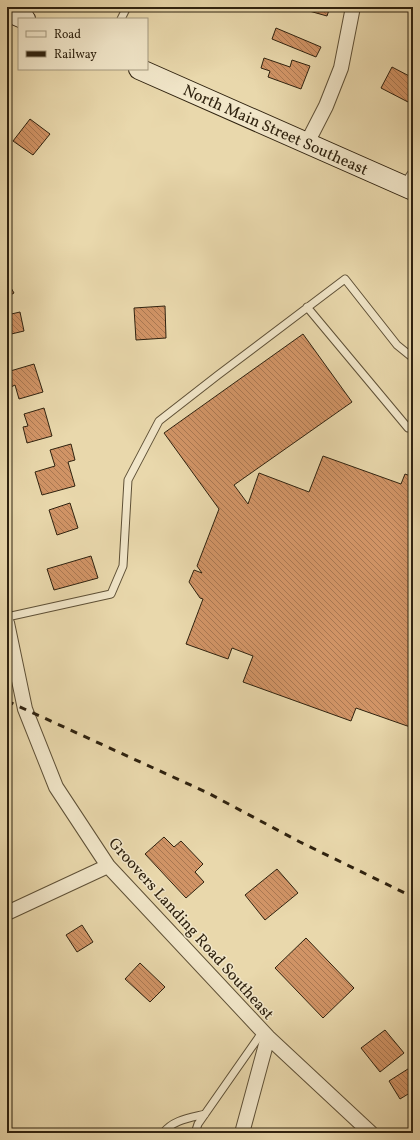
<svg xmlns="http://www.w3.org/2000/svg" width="420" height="1140" font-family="Vollkorn,serif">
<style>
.building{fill:url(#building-back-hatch);stroke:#2f220f}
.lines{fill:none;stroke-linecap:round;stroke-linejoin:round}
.lane-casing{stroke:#5e5036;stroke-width:9}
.street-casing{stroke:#5e5036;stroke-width:16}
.secondary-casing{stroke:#2f220f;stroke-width:22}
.lane{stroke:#f1e6c9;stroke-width:7}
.street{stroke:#f1e6c9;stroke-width:14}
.secondary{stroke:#f1e6c9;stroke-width:20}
.rail{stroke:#2f220f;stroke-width:3;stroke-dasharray:7 7;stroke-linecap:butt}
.labels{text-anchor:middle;stroke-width:3;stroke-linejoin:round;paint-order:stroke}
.street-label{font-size:16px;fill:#2f220f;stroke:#f1e6c9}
</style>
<defs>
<pattern id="building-back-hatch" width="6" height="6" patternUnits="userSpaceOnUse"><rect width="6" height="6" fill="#d19466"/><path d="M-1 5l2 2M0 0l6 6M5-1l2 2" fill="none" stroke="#aa7852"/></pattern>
</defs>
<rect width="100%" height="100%" fill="#e9d8ac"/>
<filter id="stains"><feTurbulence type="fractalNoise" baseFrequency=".005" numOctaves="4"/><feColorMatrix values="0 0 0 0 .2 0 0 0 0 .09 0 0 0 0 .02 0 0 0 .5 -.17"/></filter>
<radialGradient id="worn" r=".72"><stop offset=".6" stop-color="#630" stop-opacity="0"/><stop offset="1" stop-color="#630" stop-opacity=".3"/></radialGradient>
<path class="building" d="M295,7H330L327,16Z
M276,28L321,47L316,57L272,39Z
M264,58L290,67L292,60L310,66L301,89L268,77L270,71L261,68Z
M392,67L413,78V92L408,102L381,88Z
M30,119L50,134L33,155L13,141Z
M7,281L14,293L7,297Z
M165,306L166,338L136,340L134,308Z
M20,312L24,331L7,335V315Z
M303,334L352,402L234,485L248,504L259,473L309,492L323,456L401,484L405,474L413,477V728L356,708L351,721L243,682L253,656L232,648L228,659L186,644L203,599L200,598L189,582L194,570L202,573L197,566L219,509L164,433Z
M34,364L43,392L19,399L15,385L11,387L7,372Z
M44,408L52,436L27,443L23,427L28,426L24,414Z
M71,444L75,460L68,462L75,486L42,495L35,472L55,466L50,450Z
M70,503L78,528L57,535L49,510Z
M91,556L98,578L54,590L47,569Z
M164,837L174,847L181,841L203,864L195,872L204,882L186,898L145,854Z
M277,869L298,893L265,920L245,895Z
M82,925L93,942L77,952L66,935Z
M306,938L354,988L323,1018L275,968Z
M140,963L165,987L150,1002L125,979Z
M385,1030L404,1053L380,1072L361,1048Z
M411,1067L413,1069V1091L400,1099L389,1081Z"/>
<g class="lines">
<defs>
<path id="lane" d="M121,19L127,7
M307,307L408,428L413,427
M7,617L111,594L123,566L128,480L159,421L218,375L345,279L397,345L413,358
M163,1133C173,1120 189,1118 205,1114
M195,1133L198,1124L263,1031"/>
<path id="street" d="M307,143L326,106L341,68L353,7
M408,187L413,177
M7,623L25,709L56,787L108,866L268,1037L371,1133
M7,913L108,866
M242,1133L268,1037"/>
<path id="secondary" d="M7,11L25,19
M139,69L413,190"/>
</defs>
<use href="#lane" class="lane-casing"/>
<use href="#street" class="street-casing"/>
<use href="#secondary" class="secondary-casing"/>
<use href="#lane" class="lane"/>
<use href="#street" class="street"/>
<use href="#secondary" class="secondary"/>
<path class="rail" d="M7,701L208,793L300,842L413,897"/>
</g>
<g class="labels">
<g class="street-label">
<text transform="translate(276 129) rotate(24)" y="6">North Main Street Southeast</text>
<text transform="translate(192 928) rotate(48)" y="6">Groovers Landing Road Southeast</text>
</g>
</g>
<rect width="420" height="1140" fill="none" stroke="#e9d8ac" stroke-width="24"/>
<rect x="8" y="8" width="404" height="1124" fill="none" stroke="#2f220f" stroke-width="2"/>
<rect x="12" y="12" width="396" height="1116" fill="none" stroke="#2f220f"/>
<rect x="18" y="18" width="130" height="52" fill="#f1e6c9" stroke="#a3987f"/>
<rect x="26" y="31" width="20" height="6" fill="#f1e6c9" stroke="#a3987f"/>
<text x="54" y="38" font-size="12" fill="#2f220f">Road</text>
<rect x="26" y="51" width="20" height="6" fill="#2f220f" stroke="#a3987f"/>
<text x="54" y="58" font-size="12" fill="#2f220f">Railway</text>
<rect width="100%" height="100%" filter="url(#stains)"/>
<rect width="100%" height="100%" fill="url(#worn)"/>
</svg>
